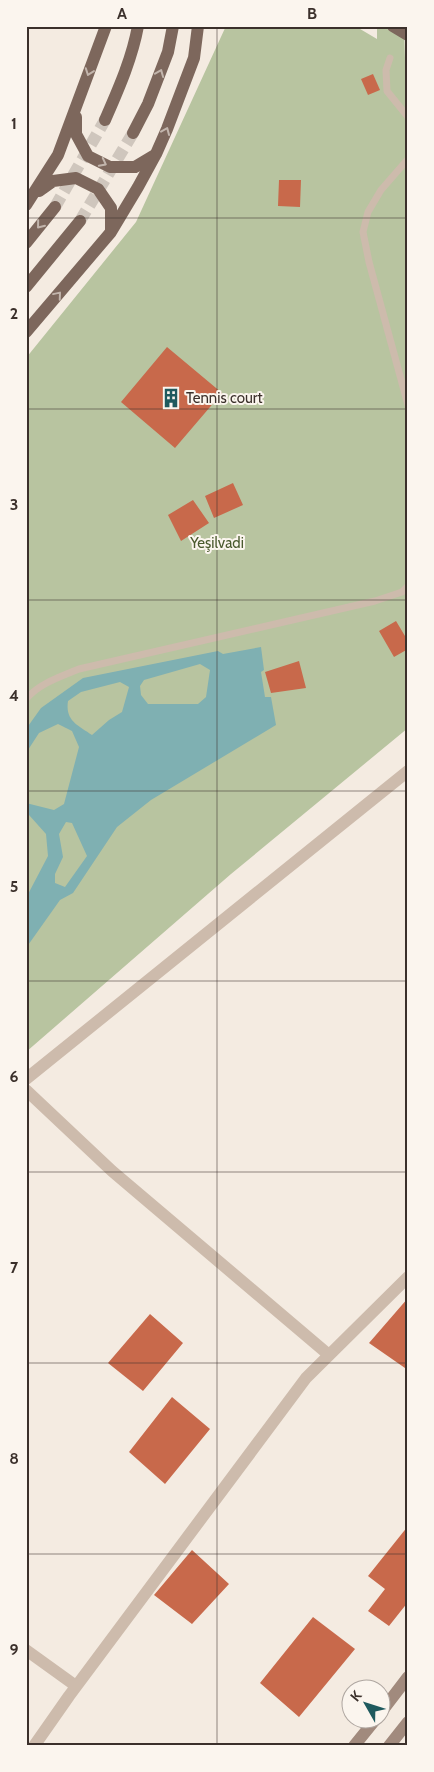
<svg xmlns="http://www.w3.org/2000/svg" width="434" height="1772" font-family="Cabin,sans-serif">
<style>
.green{fill:#b8c4a0}
.water{fill:#7fb0b2;fill-rule:evenodd}
.building{fill:#c8694b}
.lines{fill:none;stroke-linecap:round;stroke-linejoin:round}
.primary-tunnel{stroke:#cfc6bd;stroke-width:12;stroke-dasharray:12 6;stroke-linecap:butt}
.service{stroke:#cdbbac;stroke-width:7}
.minor{stroke:#cdbbac;stroke-width:12}
.tertiary{stroke:#cdbbac;stroke-width:12}
.secondary{stroke:#a18a7d;stroke-width:12}
.primary{stroke:#7d675c;stroke-width:12}
.oneway{stroke:#c2b5ac}
.grid{fill:none;stroke:#3b302b;stroke-width:1;stroke-opacity:0.55}
.labels{text-anchor:middle;stroke-width:4;stroke-linejoin:round;paint-order:stroke}
.poi-label{font-size:15px;fill:#3b302b;stroke:#fbf5ee;text-anchor:start}
.park-label{font-size:15px;fill:#4a5a2e;stroke:#fbf5ee}
.neatline{fill:none;stroke:#3b302b;stroke-width:2}
.grid-label{font-size:16px;text-anchor:middle;font-weight:bold;fill:#3b302b}
</style>
<rect width="100%" height="100%" fill="#f4ebe1"/>
<path class="green" d="M226,26H355L377,39V26H404L405,58L408,60V728L231,874L26,1052V358L136,222Z"/>
<path class="water" d="M261,647L264,670L261,672L265,697H271L276,725L151,800L117,827L73,893L60,900L26,948V898L48,856L46,834L29,815H26V803L54,810L64,804L79,747L72,731L58,724L39,733L26,753V729L41,708L83,678L218,651L223,654ZM200,664L210,670L206,697L198,704H148L141,695L140,686L144,680ZM120,682L129,687L122,712L109,720L92,735C78,725 65,721 68,701L81,692ZM66,822L72,823L87,856L65,887L55,883V874L63,857L59,834Z"/>
<path class="building" d="M373,74L380,90L368,95L361,79Z
M279,180H301L300,207L278,206Z
M167,347L222,393L175,448L121,402Z
M233,483L243,505L214,518L205,496Z
M193,500L209,523L181,541L168,515Z
M396,621L408,641V649L394,657L379,631Z
M299,661L306,688L271,693L265,672Z
M408,1298V1365L405,1368L369,1343Z
M150,1314L183,1343L143,1391L108,1363Z
M172,1397L210,1429L165,1484L129,1452Z
M408,1526V1602L389,1626L368,1611L385,1589L368,1576Z
M192,1550L229,1584L192,1624L154,1595Z
M313,1617L355,1649L299,1717L260,1683Z"/>
<g class="lines">
<path class="primary-tunnel" d="M55,207L105,120
M80,221L133,133"/>
<path class="service" d="M390,58L386,70L387,91L408,117
M408,159L381,190L368,212L363,232L369,262L408,405
M26,699C40,683 60,677 79,669L375,601L402,592L408,586"/>
<path class="minor" d="M26,1090L112,1171L329,1355
M26,1650L76,1686
M34,1746L69,1696L306,1378L408,1277"/>
<path class="tertiary" d="M26,1079L408,771"/>
<path class="secondary" d="M382,1711L408,1677
M354,1746L375,1720
M389,1746L408,1722"/>
<path class="primary" d="M393,26L408,35
M76,117V134L88,156L110,167H135L155,155
M105,120C118,90 132,59 138,26
M133,133L148,104L168,52L173,26
M39,191L53,181L76,178L98,189L111,208V232
M26,205L58,155L106,26
M26,243L55,207
M26,287L80,221
M26,332L111,232L138,187L156,154L167,129L194,58L198,26"/>
</g>
<defs><path id="oneway-chevron" d="M-2-3.5L2.5 0L-2 3.5" fill="none" stroke-width="1.6" stroke-linecap="round" stroke-linejoin="round" transform="scale(1.25)"/></defs>
<g class="oneway">
<use href="#oneway-chevron" transform="translate(89 72) rotate(110)"/>
<use href="#oneway-chevron" transform="translate(160 73) rotate(-68)"/>
<use href="#oneway-chevron" transform="translate(166 131) rotate(-67)"/>
<use href="#oneway-chevron" transform="translate(103 163) rotate(27)"/>
<use href="#oneway-chevron" transform="translate(40 225) rotate(129)"/>
<use href="#oneway-chevron" transform="translate(58 295) rotate(-50)"/>
</g>
<path class="grid" d="M217,26V1746M26,218H408M26,409H408M26,600H408M26,791H408M26,981H408M26,1172H408M26,1363H408M26,1554H408"/>
<defs>
<symbol id="building-bare" viewBox="-9 -9 18 18"><path d="M-4-6H4V6H1V3H-1V6H-4ZM-2.5-4.3h1.7v1.8h-1.7ZM.8-4.3h1.7v1.8H.8ZM-2.5-1h1.7V.8h-1.7ZM.8-1h1.7V.8H.8Z" fill="#1f5a5e" stroke="#fbf5ee" stroke-width="2.5" paint-order="stroke"/></symbol>
</defs>
<g fill-rule="evenodd">
<use href="#building-bare" x="157" y="384" width="28" height="28"/>
</g>
<g class="labels">
<g class="poi-label">
<text x="186" y="403">Tennis court</text>
</g>
<g class="park-label">
<text x="217" y="548">Yeşilvadi</text>
</g>
</g>
<rect width="434" height="1772" fill="none" stroke="#fbf5ee" stroke-width="55"/>
<g transform="translate(366 1704) rotate(309)"><circle r="24" fill="#fbf5ee" stroke="#aea6a0"/>
<path d="M0-4L9 19L0 12L-9 19Z" fill="#1f5a5e"/>
<text y="-8" font-size="14" font-weight="bold" text-anchor="middle" fill="#3b302b">K</text>
</g>
<rect x="28" y="28" width="378" height="1716" class="neatline"/>
<g class="grid-label">
<text x="122" y="19">A</text>
<text x="312" y="19">B</text>
<text x="14" y="129">1</text>
<text x="14" y="319">2</text>
<text x="14" y="510">3</text>
<text x="14" y="701">4</text>
<text x="14" y="892">5</text>
<text x="14" y="1082">6</text>
<text x="14" y="1273">7</text>
<text x="14" y="1464">8</text>
<text x="14" y="1655">9</text>
</g>
</svg>
